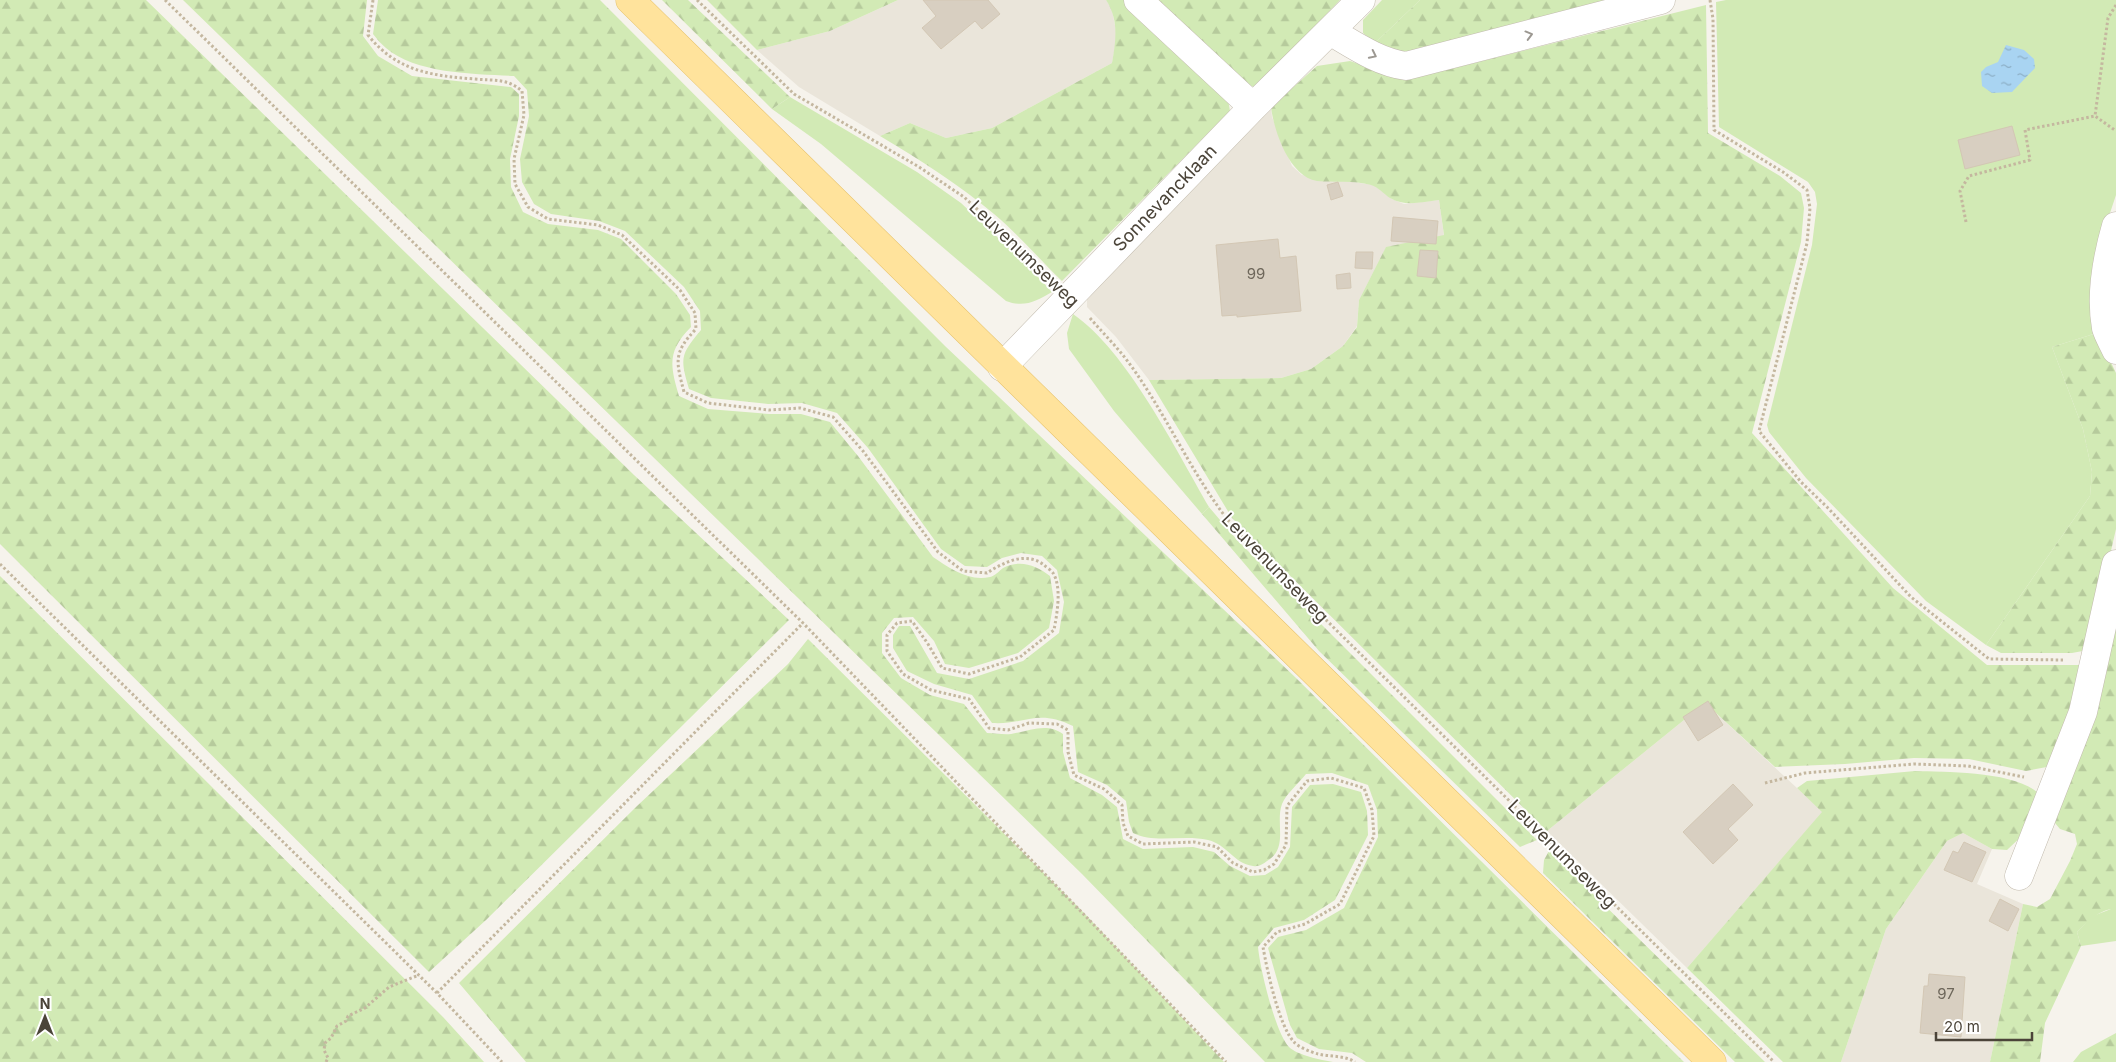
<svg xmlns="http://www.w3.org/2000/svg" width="2116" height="1062" font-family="Inter,sans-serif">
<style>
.residential{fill:#eae5da}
.green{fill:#d2eab5}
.forest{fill:url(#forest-firs)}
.water{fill:url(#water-ripples)}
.building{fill:#d8cfc1;stroke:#d3c7b4}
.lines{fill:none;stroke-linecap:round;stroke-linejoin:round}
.minor-casing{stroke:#c2bbae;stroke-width:29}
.major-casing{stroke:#e6c16a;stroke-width:29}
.path{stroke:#c4b79f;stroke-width:3;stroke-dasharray:2.5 2.5;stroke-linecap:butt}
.minor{stroke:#fff;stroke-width:28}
.major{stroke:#ffe39c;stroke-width:28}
.oneway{stroke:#9c9892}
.labels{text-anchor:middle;stroke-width:4;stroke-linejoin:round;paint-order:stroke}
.number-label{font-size:15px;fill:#6e675b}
.street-label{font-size:18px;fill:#4b4439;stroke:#fff}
</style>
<defs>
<pattern id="forest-firs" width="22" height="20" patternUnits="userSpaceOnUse" patternTransform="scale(1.25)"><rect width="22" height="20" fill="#d2eab5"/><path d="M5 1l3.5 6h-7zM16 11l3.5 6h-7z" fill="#b6ca9c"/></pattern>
<pattern id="water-ripples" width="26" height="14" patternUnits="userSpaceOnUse" patternTransform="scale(1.25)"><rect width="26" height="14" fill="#a9d4f2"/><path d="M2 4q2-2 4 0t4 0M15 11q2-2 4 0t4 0" fill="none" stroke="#8caec5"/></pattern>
</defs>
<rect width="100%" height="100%" fill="#f6f3ec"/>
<path class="residential" d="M898,0H1106L1112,10L1117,36L1112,63L992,128L946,138L910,123L880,136L799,87L757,50L830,31Z
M1271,107L1272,117L1292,166L1302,175L1374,185L1392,199L1404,204L1439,200L1444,236L1386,248L1359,300L1357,326L1343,346L1311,369L1281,378L1149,380L1116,337L1087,307V297Z
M1705,703L1823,812L1687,968L1547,831Z
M1963,833L1992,849L1977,884L2023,904L1990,1062H1841L1886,929L1947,841Z"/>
<path class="green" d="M1382,0H1420L1375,43L1363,33V20Z
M1726,0H2116V195L2107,222L2097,333L2052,347L2083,429L2092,472L2090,496L1986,645L1926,601L1806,478L1769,432L1767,425L1812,245L1817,204L1815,192L1808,182L1719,127L1716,2Z
M790,97L917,172L961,203L1025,263L1052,292C1037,301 1024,308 1006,301L821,144L772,109Z
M1073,314C1127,351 1176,450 1209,507L1202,514L1114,411L1069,349L1067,333Z
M2111,909H2116V941L2081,946L2077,932L2093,916Z"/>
<path class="forest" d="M0,0H146L634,475L789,620L486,920L429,972L0,544Z
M183,0H367L363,36L378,56L412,76L511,87L519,94V116L510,159L511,187L523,212L548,224L598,230L621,239L676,294L690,315L691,327C667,351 670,366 679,396L708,409L769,414H801L830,422L858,456L933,557C949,568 969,582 990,577C995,576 999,571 1003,568C1020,559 1036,565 1050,576L1054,601L1049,628L1018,653L969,668L945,664L934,641L913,617L894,618L882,633V653L901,678L930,695L964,704L987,733C995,733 1004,735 1011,734C1029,731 1047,722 1063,734V752L1070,778L1102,795L1117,807L1123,839L1143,849L1193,847L1214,852L1230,866L1250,876L1265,875L1278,867L1290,847L1292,807L1310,785L1333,784L1361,792L1367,811L1368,835L1335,900L1304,920L1274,928L1258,947C1260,968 1275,1032 1289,1047C1297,1055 1321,1060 1333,1062H1265L1082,874Z
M378,0H600L945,346L1295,677L1684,1062H1366L1352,1053L1319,1049L1297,1038L1290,1025L1268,948L1278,937L1306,930L1344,908L1378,837L1377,810L1368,785L1332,773L1306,774C1299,783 1286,794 1282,804C1275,823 1289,848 1267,861C1263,864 1259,867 1253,866C1233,863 1228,845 1208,840C1183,834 1155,844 1133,833L1129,822L1126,801L1107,785L1078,772L1073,726C1037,708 1026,725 992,723L972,695L934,684L907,671L893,648V635L899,626H910L937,673L969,679L1023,661L1059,633L1064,602L1057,570L1042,556L1021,553L1002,558L987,567L965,566L941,549L868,448L837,413L802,403L768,404L711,398L689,389C680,358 680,355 701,330L700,311L684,287L625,231L599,221L551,214L534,204L522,182L520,159L529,116L527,90L514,76C476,74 416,74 386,48C381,44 377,39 373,34Z
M662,0H688L790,97L772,109Z
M707,0H898L830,31L757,50Z
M1106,0H1126L1227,94L1230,111L1062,281C1039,259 1018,234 994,214C958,184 920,160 880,136L910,123L946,138L992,128L1112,63C1116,40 1119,20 1106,0Z
M1153,0H1340L1256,88L1244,83Z
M1420,0H1612L1417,51L1396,54L1375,43Z
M1706,5L1708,133L1780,176L1801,193L1804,208L1801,242L1752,433L1893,588L1987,665H2084L2052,766L2026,771L1969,759L1914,758L1845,764L1775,767L1705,703L1547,831L1232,518L1149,380L1281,378L1311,369L1343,346L1357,327L1359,300L1386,247L1444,235L1439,200C1422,202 1405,207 1390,198C1384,194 1378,187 1371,185C1353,180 1335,183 1317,181C1290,177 1274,132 1271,107L1317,66L1350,61L1406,80Z
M2097,333L2116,373V529L2088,650L2072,653H2001L1986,645L2090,496L2092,472L2083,429L2052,347Z
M1209,507L1237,540L1537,840L1520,847L1319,651L1202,514Z
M0,576L443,1017L484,1062H0Z
M2116,595V909C2100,908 2088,922 2077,932L2081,946L2045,1023L2040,1062H1990L2023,904L2037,907L2050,899L2070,861L2077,844L2075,834L2060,829L2050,817Z
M808,639L1083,912L1224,1062H526L459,983L636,807L788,664Z
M1915,771C1947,772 2018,771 2040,795L2027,831L2007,850L1992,849L1963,833L1947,841L1886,929L1841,1062H1783L1687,968L1822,812L1797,788L1807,781Z
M1549,851L1765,1062H1735L1543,873L1544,860Z
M2116,1033V1062H2073L2081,1052Z"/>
<path class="water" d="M2006,45L2024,50L2034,59L2035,68L2012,92L1992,93L1982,86L1981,72L1986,67L1998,62Z"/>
<path class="building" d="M988,0L1000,14L982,29L975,21L941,49L922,28L936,16L923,0Z
M2012,126L2020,155L1965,169L1958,140Z
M1338,182L1343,196L1331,200L1327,185Z
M1393,217L1438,221L1436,244L1391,241Z
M1278,239L1280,258L1296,256L1301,311L1237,317V315L1222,316L1216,245Z
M1420,250L1438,251L1436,278L1417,276Z
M1356,252H1373L1372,269L1355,268Z
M1350,273L1351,288L1337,289L1336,275Z
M1708,701L1723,725L1698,741L1683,717Z
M1733,784L1753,805L1728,829L1738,840L1713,864L1683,832Z
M1964,842L1986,852L1972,882L1944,870L1953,851L1958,853Z
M2000,899L2019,909L2008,931L1989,921Z
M1929,974L1965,977L1961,1037L1920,1033L1924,986H1928Z"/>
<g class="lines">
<defs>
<path id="minor" d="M1138,0L1253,107
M1330,31C1354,45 1378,62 1406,66L1661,0
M2116,226C2107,257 2100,295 2106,328C2108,335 2113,343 2116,350
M1002,367L1253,107L1361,0
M2019,876L2083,712L2116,564"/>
<path id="major" d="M630,0L1712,1062"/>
</defs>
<use href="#minor" class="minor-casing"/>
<use href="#major" class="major-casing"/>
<path class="path" d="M165,0L803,623L1226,1062
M373,0L368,35C396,71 432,76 475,79C494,81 507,78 522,91L524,115L514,159L515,184L528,207L548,219L598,225L622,235L680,290L695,313L696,329C673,353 676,361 684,392L708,403L769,410L800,408L833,417L863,451L938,552L963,571L987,573C1004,562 1026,551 1044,565C1046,567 1051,570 1053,573C1062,587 1057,614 1054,630L1020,657L969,674L942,668L928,644L912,621L897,623L887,635V651L903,674L931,690L969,699L989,728L1008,730L1029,723L1057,724L1068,730V752L1074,775L1104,789L1122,805L1123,823L1128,836L1143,844L1194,842L1217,847L1233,863L1253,872L1264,870L1274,864L1286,845L1287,806L1307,781L1331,778L1364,788L1372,810L1374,836L1340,904L1305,924L1277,932L1263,947C1267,970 1279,1026 1294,1042C1298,1047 1311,1052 1318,1054C1330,1057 1344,1055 1355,1062
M697,0L794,94L919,167L964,197L1049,276
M1710,0L1713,19L1714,130L1783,172L1807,190L1810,208L1807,243L1759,431L1801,482L1828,508L1911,597L1989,659L2063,660
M2116,5L2108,18L2095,116L2116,131
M1966,222L1960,191L1969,176L2030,160L2025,130L2095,116
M1090,318C1102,332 1115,345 1126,359C1169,416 1195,485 1243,538L1774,1062
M0,564L437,993L502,1062
M1765,783L1805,773L1914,764L1968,766L2024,777
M437,993L803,623
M326,1062L328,1058L324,1050L325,1043L331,1038L337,1026L346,1021L348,1016L365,1008L389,987L419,975"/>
<use href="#minor" class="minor"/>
<use href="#major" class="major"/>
</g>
<defs><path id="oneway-chevron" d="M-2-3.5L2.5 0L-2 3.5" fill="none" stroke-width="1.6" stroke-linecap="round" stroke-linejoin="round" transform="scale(1.25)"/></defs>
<g class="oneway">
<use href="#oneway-chevron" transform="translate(1529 35) rotate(-15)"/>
<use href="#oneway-chevron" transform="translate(1373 55) rotate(26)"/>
</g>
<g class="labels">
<g class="number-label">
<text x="1256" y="279">99</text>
<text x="1946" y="999">97</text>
</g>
<g class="street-label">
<text transform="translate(1165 198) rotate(-46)" y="6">Sonnevancklaan</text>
<text transform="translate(1024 254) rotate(44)" y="6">Leuvenumseweg</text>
<text transform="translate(1275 568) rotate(46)" y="6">Leuvenumseweg</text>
<text transform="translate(1562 854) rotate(45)" y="6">Leuvenumseweg</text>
</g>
</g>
<g transform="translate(45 1017)" stroke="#ffffff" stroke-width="4" paint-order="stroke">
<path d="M0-4L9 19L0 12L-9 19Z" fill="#4b4439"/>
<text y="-8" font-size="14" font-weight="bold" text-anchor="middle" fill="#4b4439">N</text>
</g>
<path d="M1936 1032v8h96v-8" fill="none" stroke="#4b4439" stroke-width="2.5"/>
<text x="1944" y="1032" font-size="15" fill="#4b4439" stroke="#ffffff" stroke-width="4" paint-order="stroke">20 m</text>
</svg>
